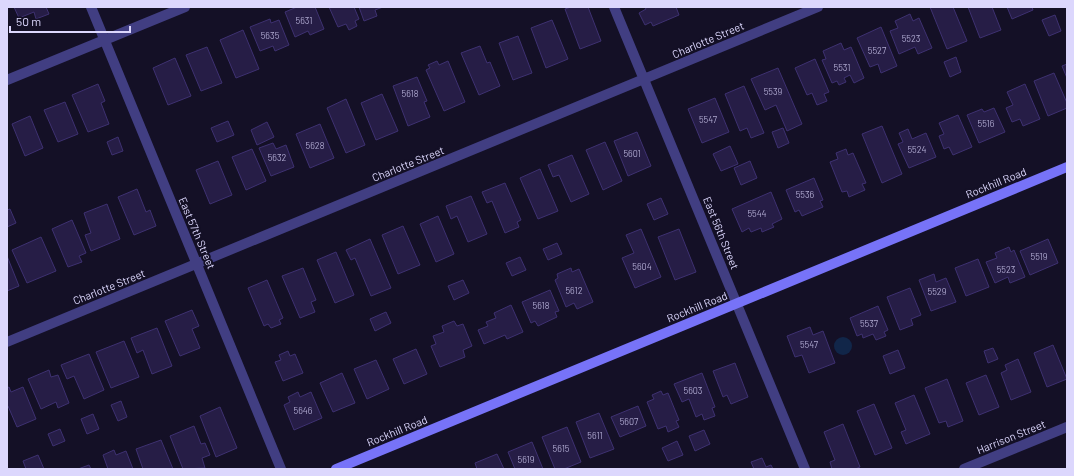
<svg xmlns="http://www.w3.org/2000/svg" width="1074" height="476" font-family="Barlow,sans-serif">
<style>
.water{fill:#112649}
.building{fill:#261d46;stroke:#3e3171}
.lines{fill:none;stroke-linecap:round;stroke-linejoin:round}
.minor{stroke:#413e82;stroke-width:10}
.secondary{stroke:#7773f8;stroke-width:10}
.labels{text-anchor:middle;stroke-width:4;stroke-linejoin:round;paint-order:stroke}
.number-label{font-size:9px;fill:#aea8cf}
.street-label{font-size:11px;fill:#dcd7fd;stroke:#141026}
</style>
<rect width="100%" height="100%" fill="#141026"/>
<path class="water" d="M834 346a9 9 0 1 1 18 0a9 9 0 1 1-18 0Z"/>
<path class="building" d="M14,7H46L49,14L36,19L34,12L19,18Z
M297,7H315L324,29L310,35L308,31L295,37L285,12Z
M329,7H354L359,19L355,21L357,26L349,30L346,24L338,27Z
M359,7H383L375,10L377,16L364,21Z
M571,7H588L601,41L580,49L565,9Z
M645,7H676L679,15L653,26L651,22L645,25L639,13L646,9Z
M930,7H953L967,41L947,49Z
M968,7H992L1001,30L980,38Z
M1007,7H1032L1033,10L1012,19Z
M910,14L913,21L919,18L932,48L918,54L915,47L899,54L890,31L898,28L895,21Z
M1055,15L1061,31L1049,36L1042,20Z
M270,19L271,23L279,20L289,45L275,51L273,46L260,51L250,27Z
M552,20L568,59L546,68L531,28Z
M881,27L897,66L881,73L878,64L870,67L857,38Z
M243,30L259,69L236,78L220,40Z
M518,36L532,73L513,80L499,43Z
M841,43L844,50L851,47L864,78L854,83L850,75L844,78L846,82L839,85L837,81L832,83L822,60L826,59L823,51Z
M480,46L487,63L490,62L500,86L479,95L461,53Z
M207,47L222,83L201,91L186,55Z
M956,57L961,72L950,77L944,62Z
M175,58L191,96L168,105L153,68Z
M815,59L829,92L824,94L827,101L817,105L812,93L807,95L795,68Z
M437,61L439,65L448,61L465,102L444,111L426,70L430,68L428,65Z
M1067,64V78L1062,66Z
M778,68L802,124L787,131L776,105L765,110L751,79Z
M1054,73L1067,103V108L1048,116L1034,81Z
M417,77L427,101L424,102L430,117L408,126L393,86Z
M98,84L105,101L101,103L109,124L88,132L72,95Z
M1025,84L1040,119L1023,126L1020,119L1012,122L1006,108L1013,105L1007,92Z
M744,86L764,133L751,138L747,128L740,131L725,94Z
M382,94L398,131L376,140L361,103Z
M715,98L729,132L702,143L688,109Z
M346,99L365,145L346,153L327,108Z
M65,102L78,134L58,142L44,110Z
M994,108L1005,132L979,143L967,115L982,109L984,112Z
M958,115L972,147L953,155L949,147L944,149L939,136L944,134L939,123Z
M30,116L43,148L25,156L12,124Z
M228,121L234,135L217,142L211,128Z
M267,122L274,137L257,145L251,130Z
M320,124L334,158L310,168L296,134Z
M882,126L902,174L882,183L862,134Z
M783,128L789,143L778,148L772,132Z
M908,129L912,139L926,133L936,157L909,168L898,144L903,142L899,133Z
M637,132L651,166L628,176L614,141Z
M118,137L123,151L112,155L107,142Z
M605,142L622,181L603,190L586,150Z
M273,143L276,149L286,145L294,167L271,176L259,148Z
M730,146L738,164L721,171L713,154Z
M252,149L266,181L246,190L232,157Z
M846,149L848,155L853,153L866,183L862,184L865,190L849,197L847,191L842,192L830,162L838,159L836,153Z
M572,155L589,194L571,202L559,175L553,177L548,165Z
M218,161L232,195L210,204L196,170Z
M750,161L757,178L741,185L734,168Z
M540,169L558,211L538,219L520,178Z
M814,178L823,200L820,201L823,207L802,216L799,210L795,212L786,190Z
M505,183L521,220L517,222L519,227L505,233L492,201L487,203L482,192Z
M137,189L146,212L150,210L156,226L134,235L118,197Z
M771,192L782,219L772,224L774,227L762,232L761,228L751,232L749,228L742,232L732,209Z
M471,196L487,234L468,242L457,216L451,219L446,206Z
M661,198L668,214L654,220L647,204Z
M107,204L120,239L91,251L85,235L91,233L84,213Z
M10,209L16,223L7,227V210Z
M438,216L454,254L436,262L420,224Z
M72,220L86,253L79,256L82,262L68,267L52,229Z
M403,226L420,265L398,274L382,235Z
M641,229L661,277L635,288L622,258L634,253L626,235Z
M679,229L696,272L675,280L658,237Z
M41,237L56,271L27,283L12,250Z
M370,239L391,288L371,296L355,258L351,260L346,250Z
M1048,239L1058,263L1030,275L1020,251Z
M557,243L562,254L548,260L543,249Z
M1009,247L1011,252L1014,250L1025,277L1010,283L1008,277L995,283L986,262L997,258L995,253Z
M336,252L354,295L335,303L317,260Z
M7,256L19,286L7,291Z
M520,257L526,270L512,276L506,263Z
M978,259L989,287L966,296L955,268Z
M303,268L316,300L311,302L315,312L300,318L282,276Z
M571,268L572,272L579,269L593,302L577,309L574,303L566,307L555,280L558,278L557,274Z
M934,274L936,282L946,278L956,302L931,311L919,280Z
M267,280L283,318L279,320L281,324L271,328L268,324L264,326L248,288Z
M463,280L469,293L454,300L448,286Z
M910,288L921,315L911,319L913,325L900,330L887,297Z
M550,290L559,311L555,312L557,317L538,326L535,321L531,323L522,302Z
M511,305L523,332L507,339L505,335L484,344L478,330L488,326L486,322L496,318L494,313Z
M878,306L888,330L884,332L886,336L876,340L873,334L863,338L862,334L857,336L850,318Z
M192,310L199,326L192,329L200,348L180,356L165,321Z
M386,312L391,323L375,331L370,319Z
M454,321L457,326L463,324L472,346L463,350L465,357L440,367L431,346L436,344L433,336L444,332L442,326Z
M810,327L813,335L823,331L835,363L809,373L802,355L795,357L787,336Z
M157,328L172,366L152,374L143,350L137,353L131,338Z
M124,341L139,377L111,388L96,352Z
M1053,345L1067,379L1047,387L1034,353Z
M993,348L998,359L988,363L984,351Z
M416,349L427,374L404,384L393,359Z
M898,350L905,368L890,374L883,356Z
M288,351L290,356L295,354L303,373L283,381L275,362L281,360L279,355Z
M89,354L104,390L84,399L74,376L67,379L61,365Z
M1018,359L1031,392L1011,400L1001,373L1007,370L1005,365Z
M376,360L389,389L367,399L354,369Z
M735,363L748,397L731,404L727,395L723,397L713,371Z
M49,370L51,377L58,375L69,403L58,408L56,402L41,409L28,379Z
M342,373L355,403L333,412L320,383Z
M702,373L715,407L712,408L715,416L704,420L702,414L696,417L689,399L682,402L674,384Z
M986,375L999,407L979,415L966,383Z
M947,379L963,421L948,427L946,421L939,423L925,388Z
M9,387L11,392L23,387L36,419L17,427L8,406L7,407V388Z
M661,391L663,395L668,393L679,420L676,421L679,427L668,432L666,426L658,429L647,402L654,399L652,395Z
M298,392L300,397L311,392L322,418L294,430L284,405L290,402L288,397Z
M914,395L930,434L906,444L901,432L906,430L895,403Z
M121,401L127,417L118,421L111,405Z
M874,404L892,448L875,455L857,411Z
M638,406L646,426L620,437L611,417Z
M220,407L237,448L216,457L200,416Z
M599,413L614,449L590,458L576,422Z
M93,414L99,429L87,434L81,419Z
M843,424L860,467L855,469H832L830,462L835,460L824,432Z
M194,426L201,444L205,443L210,455L202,458L205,468L183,469L170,436Z
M567,427L581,462L564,469H555L542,437Z
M60,429L65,441L53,446L48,434Z
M704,430L710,444L695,451L689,436Z
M161,440L173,469H143L136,449Z
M677,441L683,455L668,461L662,448Z
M532,442L543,469H515L508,452Z
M114,450L116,455L126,451L133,469H108L103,455Z
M497,454L504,469H477L475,463Z
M38,455L44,469H26L23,461Z
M762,458L766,467L771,465L773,469H754L751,462Z
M89,465L91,469H78Z"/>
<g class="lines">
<path class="minor" d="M91,7L281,469
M614,7L805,469
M7,80L185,7
M7,342L818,7
M964,469L1067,427"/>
<path class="secondary" d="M336,469L1067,167"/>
</g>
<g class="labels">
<g class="number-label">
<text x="304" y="24">5631</text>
<text x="270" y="39">5635</text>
<text x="911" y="42">5523</text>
<text x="877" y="54">5527</text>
<text x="842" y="71">5531</text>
<text x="773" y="95">5539</text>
<text x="410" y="97">5618</text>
<text x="708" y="123">5547</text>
<text x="986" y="127">5516</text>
<text x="315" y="149">5628</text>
<text x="917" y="153">5524</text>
<text x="632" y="157">5601</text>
<text x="277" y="161">5632</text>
<text x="805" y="198">5536</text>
<text x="757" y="217">5544</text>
<text x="1039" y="260">5519</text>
<text x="642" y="270">5604</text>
<text x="1006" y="273">5523</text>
<text x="574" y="294">5612</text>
<text x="937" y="295">5529</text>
<text x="541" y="309">5618</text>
<text x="869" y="327">5537</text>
<text x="809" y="348">5547</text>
<text x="693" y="394">5603</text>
<text x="303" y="414">5646</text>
<text x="629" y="425">5607</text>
<text x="595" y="439">5611</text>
<text x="561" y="452">5615</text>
<text x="526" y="463">5619</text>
</g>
<g class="street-label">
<text transform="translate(708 40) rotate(-23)" y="4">Charlotte Street</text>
<text transform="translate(408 164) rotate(-22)" y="4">Charlotte Street</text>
<text transform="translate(996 183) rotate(-22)" y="4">Rockhill Road</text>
<text transform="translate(197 233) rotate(67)" y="4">East 57th Street</text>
<text transform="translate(721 233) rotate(68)" y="4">East 56th Street</text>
<text transform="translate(109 287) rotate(-22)" y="4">Charlotte Street</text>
<text transform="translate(697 307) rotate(-22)" y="4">Rockhill Road</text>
<text transform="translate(397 431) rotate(-22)" y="4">Rockhill Road</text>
<text transform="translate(1011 437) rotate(-22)" y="4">Harrison Street</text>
</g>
</g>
<rect width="1074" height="476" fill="none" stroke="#dcd7fd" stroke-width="16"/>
<path d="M10 26v6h120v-6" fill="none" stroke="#dcd7fd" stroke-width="2"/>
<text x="16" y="26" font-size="12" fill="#dcd7fd" stroke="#141026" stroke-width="3" paint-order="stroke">50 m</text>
</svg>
